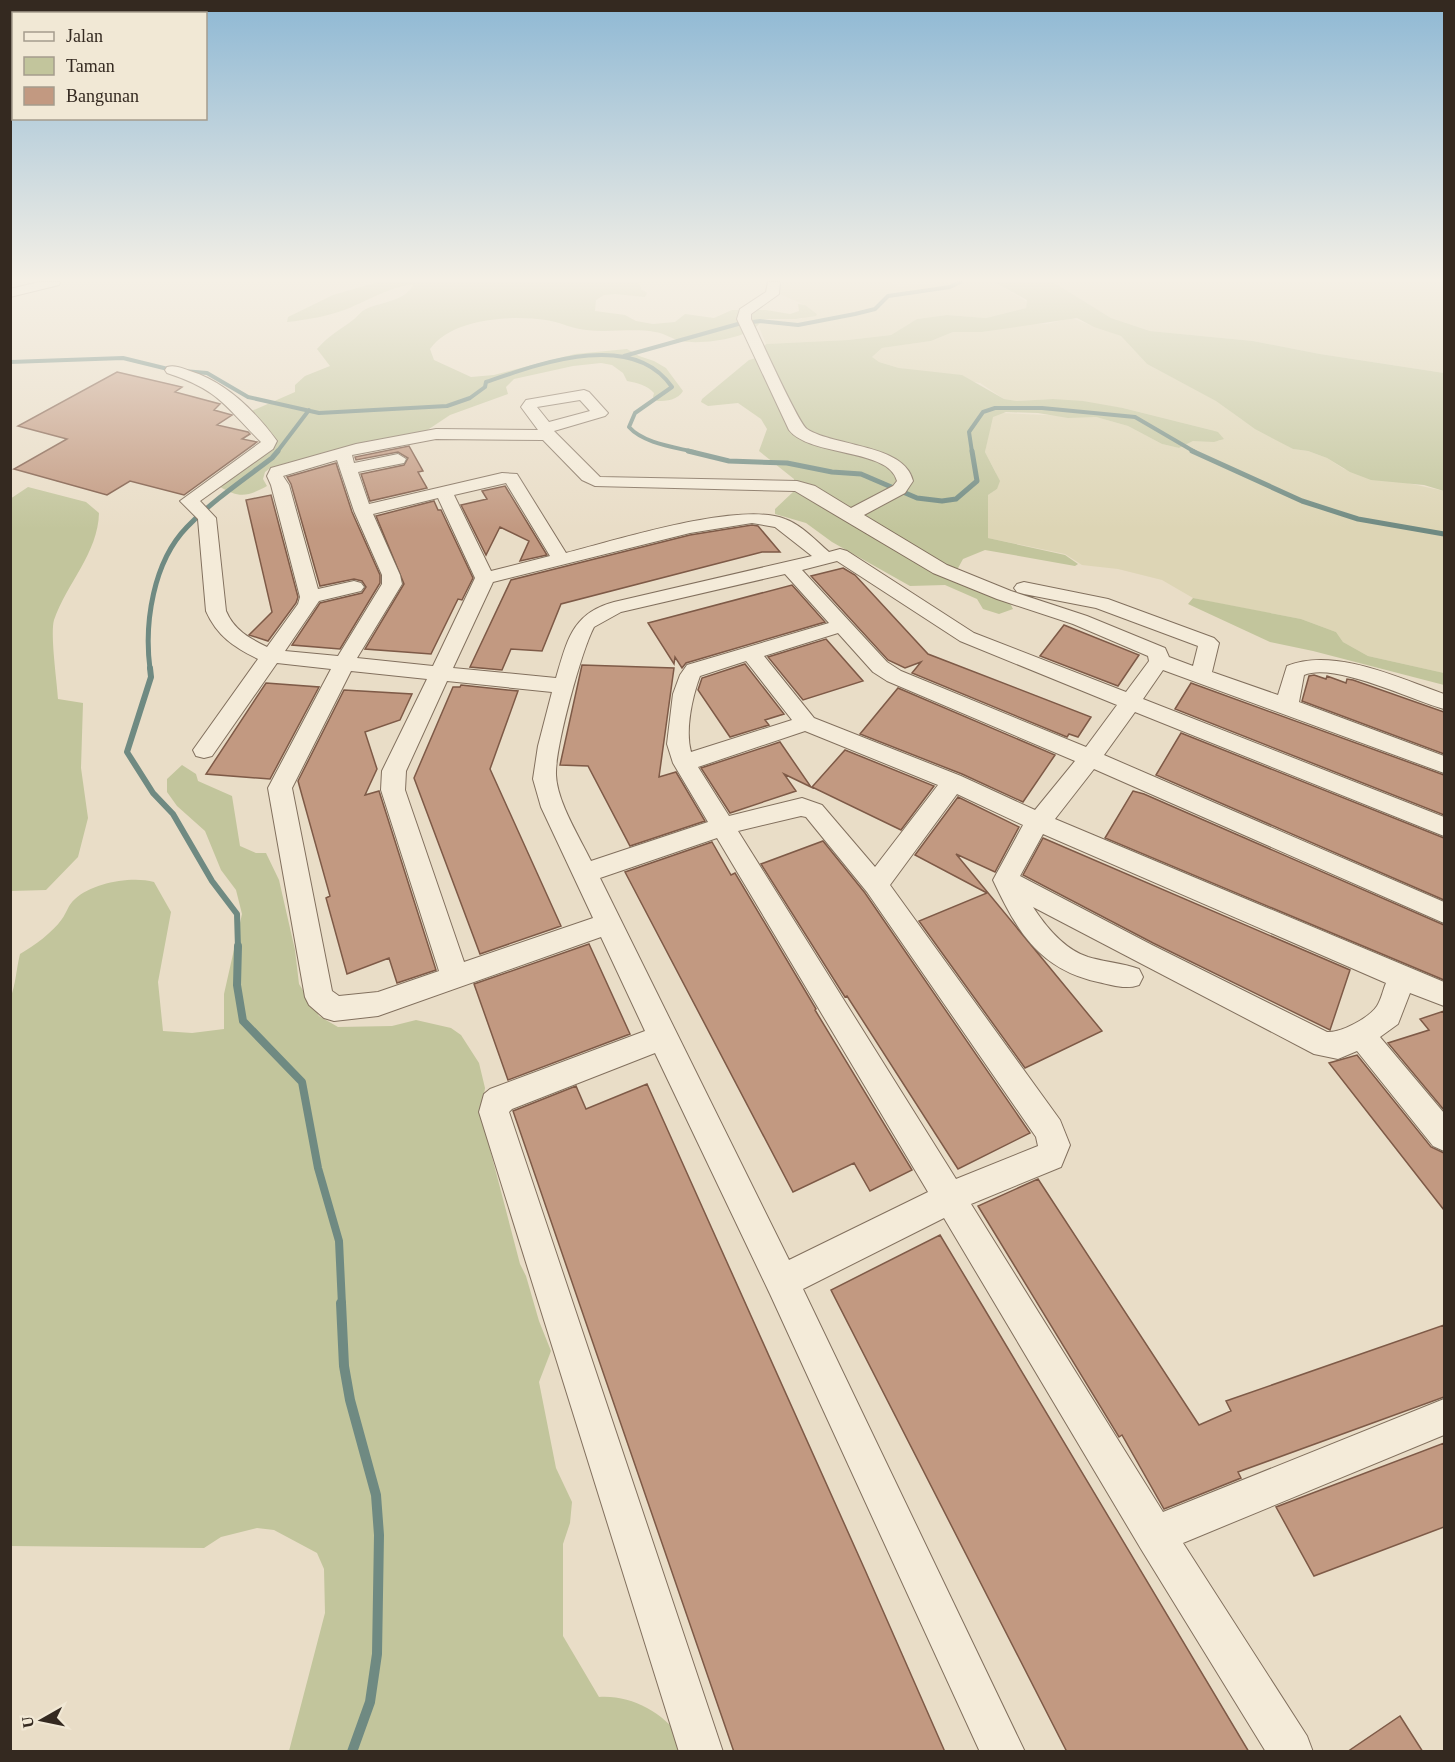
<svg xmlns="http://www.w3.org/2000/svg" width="1455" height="1762" font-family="'Times New Roman',serif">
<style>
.farmland{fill:#ddd5b5}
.green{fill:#c2c59c}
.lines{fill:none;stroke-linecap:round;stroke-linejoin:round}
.stream-far4{stroke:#6f8a82;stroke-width:4}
.stream-far3{stroke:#6f8a82;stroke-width:5}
.stream-far2{stroke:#6f8a82;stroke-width:6}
.stream-far1{stroke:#6f8a82;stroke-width:8}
.stream{stroke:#6f8a82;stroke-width:10}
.building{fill:#c29981;stroke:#7e5a47;stroke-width:1.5}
.minor-casing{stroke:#82705e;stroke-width:2}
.minor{fill:#f4ebd9;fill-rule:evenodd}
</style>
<rect width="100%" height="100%" fill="#e9ddc7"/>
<path class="farmland" d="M782,282H889L899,287L953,282H994L1027,302L1026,308L986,318L947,315L917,319L891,335L848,340L766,344L759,327L762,320L802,319L805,305L780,294Z
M1053,282H1444V373L1320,354L1253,341L1150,331L1111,318Z
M1071,318L1121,336L1147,364L1217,401L1241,419L1293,449L1308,451L1327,458L1344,469L1444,491V673L1368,656L1343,642L1336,632L1301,619L1212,602L1193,598L1162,580L1118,569L1082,565L1065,554L988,538V495L997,489L996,473L985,452L992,417L1000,413L1096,417L1128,426L1162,444L1179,448L1193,441H1220L1211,430L1123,408L1053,399L1017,401L1004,399L980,383L899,368L879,362L871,358L882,348L931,341L953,332H982L1034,323L1047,324Z"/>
<path class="green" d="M378,282H639L641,289L647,293L645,297L615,294L604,295L596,300L595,311L625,315L636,321L653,324L675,322L685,314L714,318L732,310H766L790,314L799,311L798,304L805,305L817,314L816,316L796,319H767L762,320C752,339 701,345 681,341C672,339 664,333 655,332C633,328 609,333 586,330C573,329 560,322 546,320C511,315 452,318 430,349L434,360L471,377L494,375L575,354L627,349L639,356L654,361L666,368L683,391C678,400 667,401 657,401L653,397L654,393C647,385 637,383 627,381L623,373L612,365L601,363L573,366L514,379L506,387L508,394L450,415L423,433L368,441L269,469L265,472L263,479L267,486C247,497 239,498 220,487L276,445L272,440C258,437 246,431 240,416L295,392V385L305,376L330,366L317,349C330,334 339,331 353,320C358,316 362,310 368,308C382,302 405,301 413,285C396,284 364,302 347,309C328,316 307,320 287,322L288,317L333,295Z
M994,282H1053L1111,318L1150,331L1253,341L1320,354L1444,373V491L1424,485L1371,480L1350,472L1327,458L1308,451L1293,449L1255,429L1216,401L1147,364L1121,336L1094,327L1077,318L982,332H953L931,341L882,348L872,357L879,362L899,368L962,375L1004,399L1017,401L1053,399L1083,401L1123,408L1211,430L1218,432L1224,439L1214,442L1193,441L1179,448L1162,444L1128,426L1096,417L1068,418L1038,413L1006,412L993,417L985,452L1000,481L997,489L988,495V538L1065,555L1078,564L1075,566L985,550L963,559L957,570L1010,603L1013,609L999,614L983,609L977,599L945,585L910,586L832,542L806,523L775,514V509L793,492L794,479L759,451L767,429L761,419L738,403L708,406L701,402L702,399L749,360L756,358L766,344L848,340L891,335L917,319L947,315L986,318L1026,308L1027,300Z
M28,487L86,502L99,513C98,553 67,583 54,620C50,634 57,682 58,699L83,703L81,768L88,818L78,857L46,890L11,891L10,499Z
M1193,598L1301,619L1336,632L1343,642L1368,656L1444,673V685L1313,651L1270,642L1188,604Z
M182,765L196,774L198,781L232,796L240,846L256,853H266L279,880L295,950L299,984L319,1016L338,1027L392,1026L416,1020L451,1028L461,1035L479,1063L485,1088L481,1115L520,1264L526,1276L539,1321L551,1351L539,1382L556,1468L572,1502L570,1523L563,1544V1636L599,1697C632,1695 661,1712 681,1737L677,1751H289L325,1613L324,1569L317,1553L274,1530L257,1528L221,1537L204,1548L11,1546L10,999C16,984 16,970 20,954C35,945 52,933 62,919C67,912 68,905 75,899C93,883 131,876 154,882L171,912L158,982L163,1031L192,1033L224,1029V994L242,914L236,890L221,870L205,831L177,806L167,792V779Z"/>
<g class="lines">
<path class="stream-far4" d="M624,356L738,324L760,321L798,325L855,314L875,309L888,296L950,287L960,282
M10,362L123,358L172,370L207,373L248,397L319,413L447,406L470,398L485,387L486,382C539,364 632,329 672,387L635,413L629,427C643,443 674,447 694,452
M277,452L309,410
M972,452L969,432L983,412L995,408H1042L1135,417L1195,452"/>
<path class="stream-far3" d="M688,451L729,461L787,463L832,472L861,474L917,498L942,501L956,499L977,481L972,451
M1192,451L1302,501L1358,519L1444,534
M150,669C144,623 153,562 187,527C212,501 243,480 272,458L278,451"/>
<path class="stream-far2" d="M150,668L151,677L127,752L153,793L173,814L212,881L237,914L238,948"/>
<path class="stream-far1" d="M238,946L237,985L243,1021L302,1082L318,1168L339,1241L342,1305"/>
<path class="stream" d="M341,1303L344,1366L350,1400L376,1495L379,1535L377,1654L370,1702L352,1752"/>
</g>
<path class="building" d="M117,372L182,387L175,392L220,404L214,410L232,415L217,425L248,432L250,434L242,439L257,442L184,495L130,481L107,495L14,469L67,439L18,426Z
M409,446L423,471L418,472L427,488L370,501L361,474L404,465L408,458L398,452L356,460L355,457Z
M336,463L352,512L380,575V583L340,649L292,645L320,603L362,593L366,587L362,581L354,579L320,586L291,484L287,477Z
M505,486L547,555L520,561L529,541L500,527L486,555L461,505L487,499L482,491Z
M271,495L298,597L296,603L268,641L249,635L272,612L246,500Z
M434,501L438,510H441L473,578L462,600L458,599L431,654L365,649L404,584L376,516Z
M752,525L758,526L780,552H762L561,604L542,651L511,649L502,670L470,667L511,580L690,535Z
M843,568L855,575L928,654L1091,717L1078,737L1069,734L1067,737L912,673L921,662L905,668L888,660L811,576Z
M792,585L825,622L686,663L682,668L675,657L674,664L648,623Z
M1064,625L1139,655L1118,686L1040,656Z
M826,639L863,681L803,700L768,657Z
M745,664L784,714L765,720L769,725L730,737L698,690L702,678Z
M582,665L674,668L659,777L676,772L705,821L630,846L588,766L560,765Z
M1314,675L1326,679L1327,676L1346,683L1347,679L1353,680L1444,712V754L1302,701L1309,676Z
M266,683L319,687L270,779L206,774Z
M1191,683L1444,775V815L1175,709Z
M461,685L518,691L490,769L561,926L480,954L414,778L453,687H460Z
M898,688L1055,755L1023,802L962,774L860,734Z
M344,690L412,694L400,720L365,732L377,769L365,795L379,791L436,970L397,983L389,958L347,974L326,898L330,896L298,781Z
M1181,733L1444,838V900L1156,775Z
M780,742L811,787L784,774L796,791L730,813L701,768Z
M845,750L934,786L901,830L812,787Z
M1133,791L1144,794L1444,925V980L1105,838Z
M958,797L1019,827L995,872L956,854L1102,1031L1025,1068L919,921L987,893L915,855Z
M1043,838L1350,970L1330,1030L1153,943L1023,875Z
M823,841L865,893L1030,1133L958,1169L847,996L845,997L761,864Z
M712,842L731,875L735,873L816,1009L815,1010L912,1170L870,1191L854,1163L793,1192L625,872Z
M589,944L630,1034L508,1080L474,984Z
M1444,1011V1110L1388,1043L1429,1030L1420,1019Z
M1357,1055L1431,1147L1444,1153V1210L1329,1063Z
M647,1084L865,1570L945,1752H734L513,1111L576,1086L586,1109Z
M1038,1179L1199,1425L1231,1411L1226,1401L1444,1325V1397L1238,1472L1241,1478L1164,1509L1122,1435L1119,1437L978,1206Z
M940,1235L982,1305L1249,1752H1067L831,1290Z
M1444,1443V1527L1314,1576L1276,1507Z
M1400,1716L1423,1752H1347Z"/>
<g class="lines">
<defs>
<path id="minor" d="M39,282H60L59,285L10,297V289Z
M768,282H780L779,294L751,314V319C759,335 798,423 807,429C835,447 905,444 913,481L905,493L864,515L947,565L1011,591L1087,616L1165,648L1169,657L1193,666L1198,646L1096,608L1024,594L1017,592L1014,588L1017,584L1024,582L1108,599L1214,638L1219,643L1212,672L1278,695L1287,666C1334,647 1399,678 1444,694V709C1411,700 1335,662 1304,675L1299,702L1444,756V773L1163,670L1143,699L1444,817V836L1135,712L1104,755L1444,902V923L1094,769L1055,819L1444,982V1006L1410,993L1398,1024L1380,1037L1444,1113V1151L1433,1146L1357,1051L1338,1059L1314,1054L1033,907C1046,927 1064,949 1088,957C1105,962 1122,963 1139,969L1143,977L1139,985C1125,990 1112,985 1098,982C1039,969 1017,931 993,880L1023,825L957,794L890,885L1060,1120L1070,1145L1061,1167L971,1204L1163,1512L1444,1399V1435L1183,1543L1307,1736L1313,1752H1266L1141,1549L944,1218L803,1289L1025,1752H980L770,1294L655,1053L512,1109L509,1112L723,1752H679L479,1112L484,1094L490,1089L645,1031L601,937L378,1016L334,1021L324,1018L309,1005L305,997L268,788L331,669L277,663L212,756L204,758L196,756L193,750L258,659C234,647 217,636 206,611L198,519L180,501L261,442C224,405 219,390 167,373L165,370L167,367C175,365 182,368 190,371C226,382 255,411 277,441L273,449L200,501L216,518L226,611C234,630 249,638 267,647L298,604L300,597L271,485L267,476L271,468L356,444L436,429L538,430L521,407L526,400L584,390L589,392L608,413L605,416L554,431L600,477L797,481L815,486L851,508L893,486L897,481C889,448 810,457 789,430L737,319L740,309L766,292ZM580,400L590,411L549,422L537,407ZM436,439L543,440L582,480L595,486L795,491L933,573L997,599L1073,624L1148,656L1149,661L1126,692L974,633L847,551L840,549L829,552C816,541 802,525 785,519C740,501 617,540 566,553L517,474L502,473L369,504L358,472L404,463L406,459L398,454L354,463L352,455ZM337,460L354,511L382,575V584L338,656L285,651L319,601L361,591L364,587L361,583L354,581L318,589L289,485L283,476ZM506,483L550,556L491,571L454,495ZM438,498L475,578L433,666L357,658L402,584L400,575L373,514ZM752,523L775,527L812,556L614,602C572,613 567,641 556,678L453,668L493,582L690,533ZM837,561L960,641L1117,705L1086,747L901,671L887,662L802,570ZM785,574L829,623L687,665L680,675L673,694L667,744L673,763L708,822L591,861C580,838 557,802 556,775C555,748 581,652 594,627L621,612ZM838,633L873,672L887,681L1075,761L1035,810L961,776L814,718L764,656ZM746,661L792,720L691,752C685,730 692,698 700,676ZM351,671L427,679L382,771L381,790L439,971L378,992L339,996L332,991L292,788ZM447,681L552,692L538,746L533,779L541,807L593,918L464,962L405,790L406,771ZM805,731L938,785L875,867L822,805L802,798L729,816L698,767ZM801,816L806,817L867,892L1036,1137L1038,1146L956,1179L738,831ZM1043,834L1386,983C1383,990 1381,1000 1377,1006C1369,1018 1341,1033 1327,1032L1152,945L1020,876ZM717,838L928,1192L789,1260L600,878Z"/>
</defs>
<use href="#minor" class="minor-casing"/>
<use href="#minor" class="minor"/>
</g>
<linearGradient id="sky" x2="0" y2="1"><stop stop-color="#8eb8d4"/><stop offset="0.53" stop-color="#f5f0e6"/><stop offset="1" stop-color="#f5f0e6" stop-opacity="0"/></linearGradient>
<rect width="1455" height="529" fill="url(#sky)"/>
<rect width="1455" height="1762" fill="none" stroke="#342920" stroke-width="24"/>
<rect x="12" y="12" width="195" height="108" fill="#f1e8d5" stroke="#a59c8d" stroke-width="1.5"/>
<rect x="24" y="32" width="30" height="9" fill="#f4ebd9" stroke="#a59c8d" stroke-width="1.5"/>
<text x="66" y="42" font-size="18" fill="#342920">Jalan</text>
<rect x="24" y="57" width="30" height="18" fill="#c2c59c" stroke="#a59c8d" stroke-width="1.5"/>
<text x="66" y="72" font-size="18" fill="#342920">Taman</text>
<rect x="24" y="87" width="30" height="18" fill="#c29981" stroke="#a59c8d" stroke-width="1.5"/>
<text x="66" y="102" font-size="18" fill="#342920">Bangunan</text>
<g transform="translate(42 1720) rotate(261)" stroke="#f1e8d5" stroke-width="4.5" paint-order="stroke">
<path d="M0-4.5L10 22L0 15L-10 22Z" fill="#342920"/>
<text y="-9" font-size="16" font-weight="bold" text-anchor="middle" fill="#342920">U</text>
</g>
</svg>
